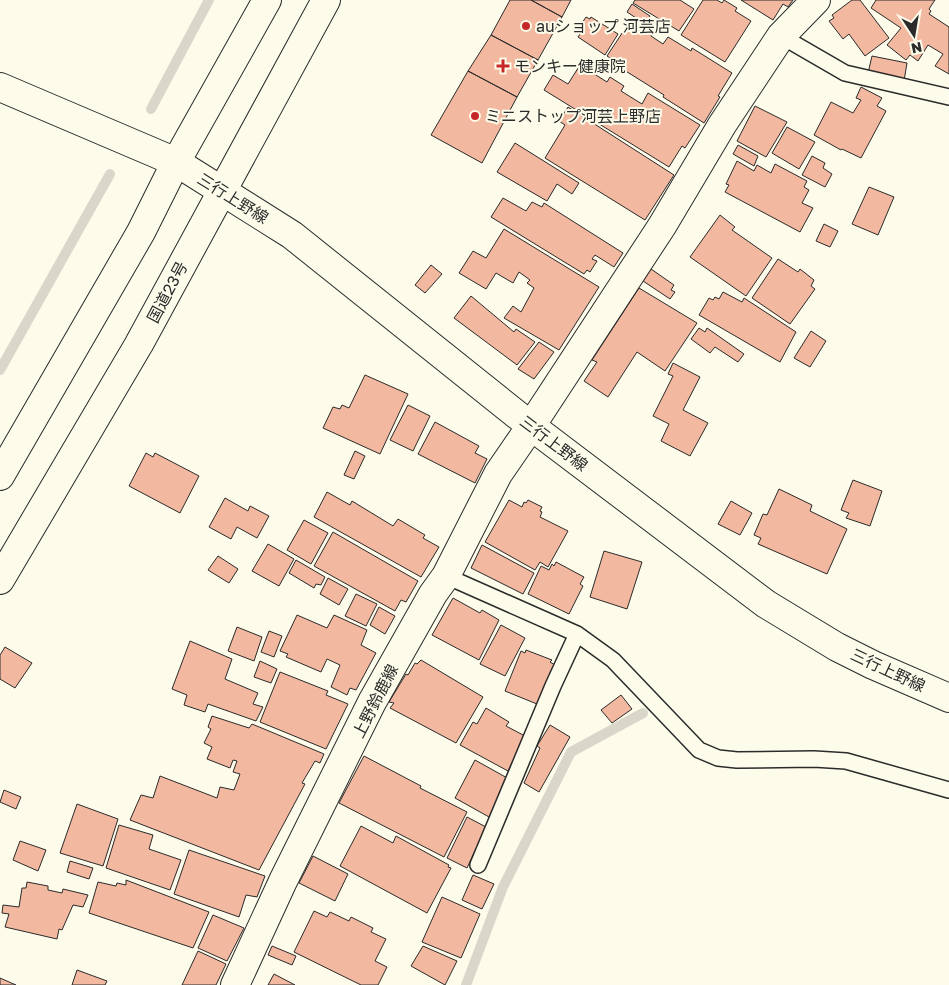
<svg xmlns="http://www.w3.org/2000/svg" width="949" height="985" font-family="'Golos Text','Noto Sans JP',sans-serif">
<style>
.lines{fill:none;stroke-linecap:round;stroke-linejoin:round}
.stream{stroke:#d8d7c9;stroke-width:10}
.building{fill:#f2b8a0;stroke:#2b2b2b}
.service-casing{stroke:#2b2b2b;stroke-width:18}
.minor-casing{stroke:#2b2b2b;stroke-width:30}
.tertiary-casing{stroke:#2b2b2b;stroke-width:30}
.secondary-casing{stroke:#2b2b2b;stroke-width:30}
.trunk-casing{stroke:#2b2b2b;stroke-width:30}
.service{stroke:#fdfbea;stroke-width:15}
.minor{stroke:#fdfbea;stroke-width:28}
.tertiary{stroke:#fdfbea;stroke-width:28}
.secondary{stroke:#fdfbea;stroke-width:28}
.trunk{stroke:#fdfbea;stroke-width:28}
.poi-dot{fill:#c62828;stroke:#fdfbea;stroke-width:2}
.labels{text-anchor:middle;stroke-width:4;stroke-linejoin:round;paint-order:stroke}
.poi-label{font-size:16px;fill:#2b2b2b;stroke:#fdfbea;text-anchor:start}
.street-label{font-size:16px;fill:#2b2b2b;stroke:#fdfbea}
</style>
<rect width="100%" height="100%" fill="#fdfbea"/>
<g class="lines">
<path class="stream" d="M151,109L209,0
M0,370L110,174
M466,985L503,887L571,752L643,713"/>
</g>
<path class="building" d="M510,0H531L562,17L538,60L491,35Z
M531,0H571L562,17Z
M635,0H680L694,9L679,31L633,3Z
M703,0H717L722,3L724,0L737,8L735,11L751,21L725,62L681,35Z
M741,0H793L788,7L783,4L773,20Z
M852,0H860L889,38L865,56L849,34L843,39L829,21L834,18L832,15Z
M876,0H935L929,9L931,11L929,14L949,27V74L935,66L943,54L928,45L918,61L910,55L906,60L887,45L901,28L871,8Z
M632,4L650,16L645,24L627,12Z
M586,17L590,19L591,17L618,34L605,55L578,37L580,34L576,32Z
M630,21L652,34L651,36L663,44L668,37L691,51L692,48L732,73L718,96L720,97L704,123L663,97L664,95L624,70L625,67L607,56Z
M491,35L538,60L517,97L468,71Z
M872,56L907,63L904,81L868,73Z
M580,65L607,82L610,77L624,86L621,91L642,104L648,93L700,125L685,148L682,146L669,167L544,90L553,75L568,84Z
M468,71L517,97L482,163L431,135Z
M861,87L882,98L877,106L886,111L861,158L842,149L841,150L814,135L831,102L853,113L861,100L856,98Z
M755,106L787,122L766,157L737,141Z
M568,107L674,175L645,220L545,158L565,125L559,121Z
M787,127L815,142L799,169L772,153Z
M515,143L579,183L572,194L557,184L547,201L497,172Z
M738,145L758,156L754,166L733,154Z
M812,156L825,163L823,168L832,174L825,187L802,175Z
M737,161L754,171L757,165L771,173L775,164L807,181L804,187L809,190L802,203L813,208L800,232L725,192L729,185L726,184Z
M869,187L894,197L878,235L852,224Z
M503,198L526,211L532,202L542,207L544,203L623,253L614,267L595,255L592,259L597,261L590,272L587,270L584,274L491,217Z
M720,215L735,227L732,230L772,258L746,296L690,257Z
M824,224L838,231L830,247L816,241Z
M504,229L599,287L559,350L504,318L513,306L521,312L534,288L527,283L530,280L519,272L513,283L496,273L486,289L459,273L473,251L486,258Z
M778,259L798,272L800,269L814,280L811,286L815,289L790,324L752,298Z
M431,265L442,274L425,293L415,285Z
M651,269L674,285L671,290L675,292L670,299L643,281Z
M639,288L697,323L665,371L637,352L608,397L584,381L597,362L592,360Z
M723,292L742,302L744,298L796,332L780,362L699,315L709,298L713,300L715,297L719,299Z
M471,296L514,332L516,329L535,342L517,365L454,318Z
M699,328L705,332L707,328L744,354L738,362L715,347L710,353L691,339Z
M811,331L826,341L810,367L794,358Z
M539,342L554,352L534,379L518,369Z
M673,363L700,377L683,410L708,423L690,456L661,441L669,424L653,416L673,376L668,374Z
M365,375L408,394L380,454L323,428L333,407L340,409L342,405L349,408Z
M408,405L430,416L413,451L390,440Z
M435,422L479,446L475,453L487,459L475,483L418,454Z
M355,451L365,456L354,479L344,475Z
M146,453L153,457L155,453L199,476L180,513L129,486Z
M853,480L882,491L870,526L846,518L849,513L841,510Z
M779,489L812,505L810,511L847,529L827,574L758,544L761,538L754,535L763,514L767,515Z
M327,492L350,505L352,501L393,526L398,519L425,535L423,538L439,547L421,577L314,517Z
M225,498L248,511L250,506L269,516L257,538L237,527L231,539L209,527Z
M509,500L522,507L524,502L526,503L528,500L542,507L540,511L542,512L540,517L568,531L548,567L540,562L535,570L485,542Z
M731,501L752,513L740,535L718,524Z
M304,520L328,533L311,564L287,550Z
M333,532L418,581L406,602L401,600L395,611L314,566Z
M268,544L294,559L279,586L252,571Z
M482,545L534,573L523,594L471,568Z
M604,551L642,562L627,609L590,597Z
M218,556L238,569L229,583L208,570Z
M296,560L325,577L321,585L316,584L314,588L289,573Z
M556,562L584,577L580,584L583,586L569,614L528,594L541,566L549,570L552,564L554,566Z
M328,578L348,589L339,605L320,594Z
M356,594L377,604L366,626L345,616Z
M453,598L480,613L482,610L499,620L479,660L432,635Z
M379,607L395,616L385,634L370,625Z
M297,615L327,628L334,615L367,630L361,645L376,653L356,690L350,688L347,695L331,687L340,665L327,659L321,672L286,657L288,654L280,651Z
M501,625L525,638L505,676L480,664Z
M237,627L262,637L254,661L228,651Z
M269,631L282,636L274,657L261,652Z
M190,641L232,659L225,679L258,693L253,704L263,707L256,721L208,704L205,712L184,705L187,695L172,689Z
M5,647L32,663L15,688L0,679V655Z
M526,650L552,660L550,662L555,665L537,704L505,691L521,651L525,653Z
M421,660L483,697L456,743L390,708L394,703L389,702L406,674L408,675L415,663L417,664Z
M260,661L277,669L271,683L254,677Z
M280,672L328,691L326,695L348,704L326,749L260,722Z
M621,695L632,709L612,723L601,710Z
M486,708L509,722L506,726L525,736L508,771L460,745L473,722L477,724Z
M212,716L249,728L252,724L324,754L320,763L315,761L302,783L305,784L259,870L130,820L141,795L153,798L160,776L217,798L220,787L234,790L240,774L233,772L237,761L233,760L230,768L207,759L212,747L204,743L211,729L208,727Z
M550,725L570,737L539,792L524,783L540,748L537,746Z
M364,756L421,786L420,788L467,812L444,857L339,803Z
M475,760L509,779L489,817L455,798Z
M4,790L21,797L16,809L0,802Z
M77,804L118,819L103,866L60,853Z
M467,817L486,827L467,868L447,858Z
M119,825L153,835L149,849L181,860L170,890L106,868Z
M361,826L393,843L396,836L449,865L448,867L451,868L427,913L340,866Z
M20,841L46,850L38,871L13,860Z
M189,850L265,876L257,897L246,895L239,917L174,894Z
M313,856L348,874L335,901L299,883Z
M70,861L93,868L89,879L67,872Z
M473,875L494,884L482,909L462,900Z
M126,880L209,912L193,948L89,913L98,882L116,886L117,883L126,885Z
M27,882L48,886V890L62,893L63,889L88,895L83,907L73,905L62,930L59,929L57,939L5,927L9,914L2,913L3,905L19,907L22,888H26Z
M442,897L480,914L461,958L422,942Z
M314,911L327,917L330,912L349,921L351,917L373,928L371,932L386,939L375,961L387,967L378,985H361L294,952Z
M213,915L244,928L227,961L198,948Z
M272,946L296,956L292,965L268,955Z
M423,946L457,961L445,985L411,966Z
M198,951L226,964L216,985H182Z
M77,970L107,981L105,985H72Z
M274,974L295,985H268Z
M0,978L16,985H0Z"/>
<g class="lines">
<defs>
<path id="service" d="M781,36L845,73L949,97
M446,576L577,634L613,660L699,750L718,758L737,760L814,759L846,761L949,790
M478,865L553,686L577,634"/>
<path id="minor" d="M531,426L662,226L722,125L781,36L816,0"/>
<path id="tertiary" d="M0,87L176,162"/>
<path id="secondary" d="M176,162L292,235L531,426L766,604L837,647L873,665L949,698
M235,985L283,881L372,702L433,594L446,576L498,474L531,426"/>
<path id="trunk" d="M0,476L141,232L176,162L267,0
M0,580L139,344L326,0"/>
</defs>
<use href="#service" class="service-casing"/>
<use href="#minor" class="minor-casing"/>
<use href="#tertiary" class="tertiary-casing"/>
<use href="#secondary" class="secondary-casing"/>
<use href="#trunk" class="trunk-casing"/>
<use href="#service" class="service"/>
<use href="#minor" class="minor"/>
<use href="#tertiary" class="tertiary"/>
<use href="#secondary" class="secondary"/>
<use href="#trunk" class="trunk"/>
</g>
<g class="poi-dot">
<circle cx="526" cy="26" r="5"/>
<path d="M500.5 58.5h5v5h5v5h-5v5h-5v-5h-5v-5h5z"/>
<circle cx="475" cy="116" r="5"/>
</g>
<g class="labels">
<g class="poi-label">
<text x="536" y="32">auショップ 河芸店</text>
<text x="514" y="72">モンキー健康院</text>
<text x="485" y="122">ミニストップ河芸上野店</text>
</g>
<g class="street-label">
<text transform="translate(233 198) rotate(32)" y="6">三行上野線</text>
<text transform="translate(167 292) rotate(-62)" y="6">国道23号</text>
<text transform="translate(554 443) rotate(37)" y="6">三行上野線</text>
<text transform="translate(888 670) rotate(25)" y="6">三行上野線</text>
<text transform="translate(375 701) rotate(-63)" y="6">上野鈴鹿線</text>
</g>
</g>
<g transform="translate(914 35) rotate(168)" stroke="#fdfbea" stroke-width="4" paint-order="stroke">
<path d="M0-4L9 19L0 12L-9 19Z" fill="#2b2b2b"/>
<text y="-8" font-size="14" font-weight="bold" text-anchor="middle" fill="#2b2b2b">N</text>
</g>
</svg>
